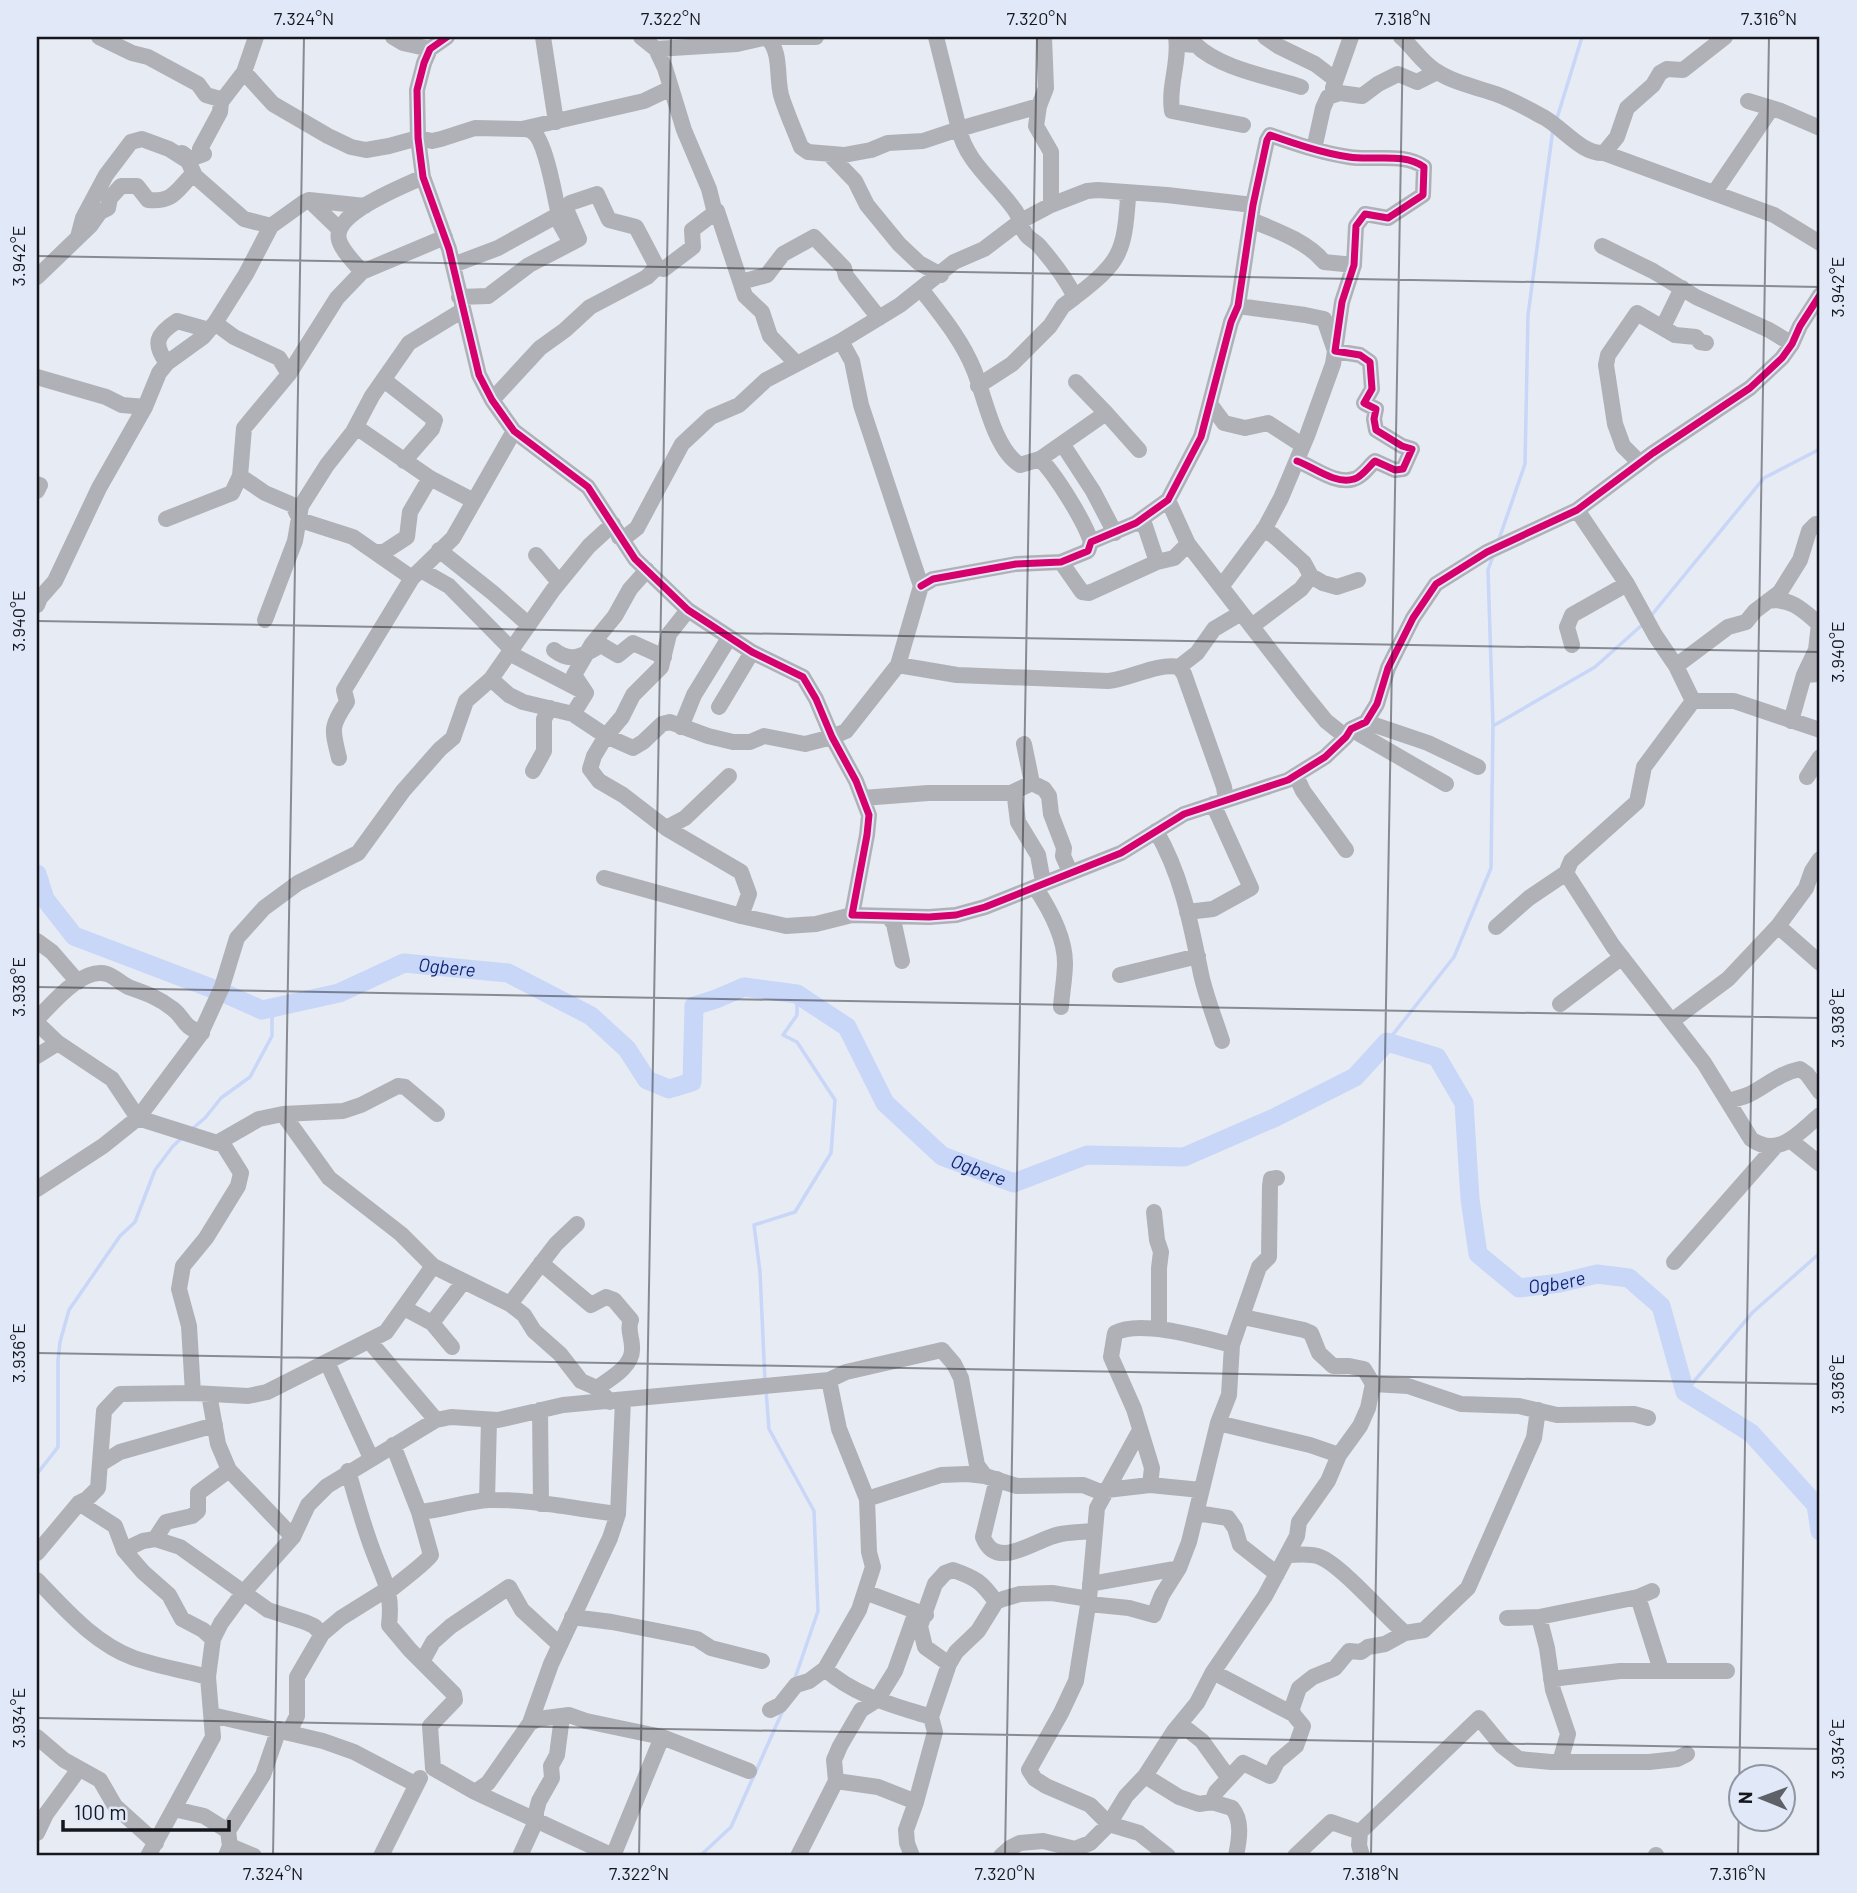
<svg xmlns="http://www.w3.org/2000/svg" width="1857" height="1893" font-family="Barlow,sans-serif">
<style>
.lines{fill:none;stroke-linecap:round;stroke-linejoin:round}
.stream{stroke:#c8d6f7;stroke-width:3.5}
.river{stroke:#c8d6f7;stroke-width:19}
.minor{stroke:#b0b1b6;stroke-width:16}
.cycleway-casing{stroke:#e1e9f9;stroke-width:11}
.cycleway{stroke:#d6006c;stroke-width:7}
.ticks{fill:none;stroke:#15171d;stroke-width:2;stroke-opacity:0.45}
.labels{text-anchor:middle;stroke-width:5;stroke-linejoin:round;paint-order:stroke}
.water-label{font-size:19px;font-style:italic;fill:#132777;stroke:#e1e9f9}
.neatline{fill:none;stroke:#15171d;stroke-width:2.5}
.ticks-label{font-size:18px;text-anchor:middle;fill:#15171d}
</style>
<rect width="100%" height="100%" fill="#e7ebf3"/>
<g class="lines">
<path class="stream" d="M1557,118L1582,37
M1498,542L1525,464L1528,315L1553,129
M1650,617L1764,478L1820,449
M1493,726L1595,667L1642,625
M1387,1042L1454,957L1491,868L1493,726L1488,570L1493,556
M192,1129L205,1118L221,1098L250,1077L272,1036V1014L262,1010
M765,1382L760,1272L754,1225L795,1212L831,1153L835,1100L797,1042L783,1035L797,1015V994
M766,1390L769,1429L814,1511L818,1611L794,1681
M1685,1392L1753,1312L1820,1253
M37,1474L58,1447V1360L60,1342L69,1310L120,1236L135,1222L155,1170L173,1146L183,1137
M700,1856L731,1827L784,1708"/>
<path class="river" id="s1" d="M37,874L45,899L74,936L224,993L262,1010L339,993L404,963L508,973L591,1016L627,1049L647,1080L669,1089L692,1082L694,1006L716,999L744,987L797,994L847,1027L885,1103L942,1156L1014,1183L1087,1155L1184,1157L1276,1117L1355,1077L1387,1042L1437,1057L1464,1103L1470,1199L1478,1254L1519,1288L1560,1283L1597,1274L1629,1278L1661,1306L1685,1392L1751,1433L1816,1505L1820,1531"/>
<path class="minor" d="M99,37L132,53L148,57L198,84L206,95L220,99L221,102L244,72L256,37
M393,37L403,43L430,49
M447,37L430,49L424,63L417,90L418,138L423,177L449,249L479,375L492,400L514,431L588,487L635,559L688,610L752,652L803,677L816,699L832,737L856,781L869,815L867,835L852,915L929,917L956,915L985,907L1121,853L1184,814L1288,780L1325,757L1346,737L1351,729L1366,722L1377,704L1388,668L1413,618L1436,584L1487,552L1577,510L1653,453L1750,388L1782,358L1792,344L1800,326L1820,295
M543,37L556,122
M641,37L656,49L665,68L684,130L709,189L714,209L717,211L745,296L762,312L770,336L796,363
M767,37C782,53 776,75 781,95C786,112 794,129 801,147L808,152L844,155L871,150L888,143L923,141L959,129L936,37
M1044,37L1046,88L1039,106L1036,126L1051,152V205
M1176,37C1180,62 1168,86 1172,111L1243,125
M1177,37L1183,44L1196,45C1219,68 1270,77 1301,87
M1265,37L1278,46L1315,64L1336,80
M1401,37C1414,48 1421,62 1436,71C1454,83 1476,87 1496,94C1513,100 1530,110 1545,118C1565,130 1582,154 1604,153L1774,215L1820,243
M656,49L737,44L767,37H816
M244,72L273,104L328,136L351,147L366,150L389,146L418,138L432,141L441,139L475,128L522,129L644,101L671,88
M1333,88L1351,37
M1748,101L1781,111L1820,128
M522,129C527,129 530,129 533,132C545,140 555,196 558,211L556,216L571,243
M1314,149L1323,108L1328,97L1340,93L1362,96L1378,84L1398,74L1417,82L1437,72
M182,153L190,159L204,154L200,149L220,112L221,102
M1604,153L1617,137L1627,108L1653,85L1660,73L1667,69L1683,70L1725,37
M829,154L855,181L867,205L899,244L919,263L941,275
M1714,193L1771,109
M309,200L339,229
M1251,220C1275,230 1307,241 1324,262L1354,265
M78,237L83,218L106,175L131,142L142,139L169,149L188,161L195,176L244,219L271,226
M1602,246L1653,271L1696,297L1769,330L1792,344
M453,265L498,248L556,216
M362,272C355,263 342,251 339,240C332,213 402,187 423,177
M37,277L90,226L100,212L108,208L110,198L121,186H137L148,200C172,202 175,193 190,177L195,176
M741,282L767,275L783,254L814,237L844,268L846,276L879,318
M921,289C941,315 962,340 974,370C985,397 994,449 1020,465L1040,459L1106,413L1139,450
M459,297L488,296L529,265L579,239L566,209L570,203L597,194L609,220L636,227L657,267
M1075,297C1120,262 1124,254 1128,198L1123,193
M215,323L234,337L279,358L289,374
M1663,327L1682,288
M167,363C152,343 157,334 177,321L209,330
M37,377L106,397L122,405L145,407
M384,380L435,420L432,429L404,461
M1076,382L1106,413
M978,386L1012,364L1050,326L1063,306L1075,297C1066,279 1054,263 1041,248C1037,242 1028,239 1025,233C1020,225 1020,216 1014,209C995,182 966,162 959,129L1039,106
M492,400L540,348L565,330L590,307L647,277L657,267L664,269L693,247L692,230L717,211
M1210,404L1224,423L1245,428L1268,423L1302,445
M356,427L430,478L474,501
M1063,445L1093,491L1115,533
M1040,459C1056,475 1085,522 1091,542
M1640,463L1623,446L1615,424L1606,365L1608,355L1637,313L1675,335L1696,337L1700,342L1706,343
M240,476L265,493L293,505L300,520L353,537L412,578
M37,484L40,485L37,491
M1168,500L1188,544L1304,694L1326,721L1346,737
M1577,510L1627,584L1655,635L1676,666L1693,701
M166,519L232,493L240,476L244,428L289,374L337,298L362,272L445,237
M1136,523L1145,526L1157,562
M1263,530L1273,535L1304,563L1311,576L1323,583L1337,587L1358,580
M619,537L628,535L637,528L682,444L711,417L739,405L766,380L841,341L900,305L954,262L984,249L1021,221L1051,205L1087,191L1098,190L1167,195L1253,205
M439,550L493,593L529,625
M378,552H384L407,537L410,512L430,478
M536,555L559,582
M1061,562L1082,592L1089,593L1157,562L1174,558L1188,544
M421,570L449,586L513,651
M921,586L933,579L1016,564L1061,562L1088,551L1091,542L1136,523L1168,500L1201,437L1231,322L1238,306L1253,205L1267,140L1270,135C1296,144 1322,153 1349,157C1372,161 1404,152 1424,167L1423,195L1388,218L1365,214L1356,226L1354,265L1342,302L1335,351L1360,355L1370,362L1372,389L1364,403L1376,409L1374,419L1376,430L1402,446L1412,449L1403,469L1395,470L1375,461C1369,466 1362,477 1354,479C1335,485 1314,467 1297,461
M1221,587L1265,528L1281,498L1307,436L1333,364L1335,351L1324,319L1305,315L1238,306
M1768,601C1790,597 1803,610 1819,624L1816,650L1804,675
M37,605L40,598L55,581L99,488L145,407L159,373L167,363L203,337L215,323L246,274L271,226L303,203L309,200L365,206
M688,610L669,634L661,667L633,695L622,717L606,736L594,756L590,769L599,781L623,795L666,828L741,872L749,894L741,916
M265,620L295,541L301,506L327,465L353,432L372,396L409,343L463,310
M1252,626L1301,589L1311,576
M1572,645L1567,627L1572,615L1627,584
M554,650C571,664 584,655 601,645L618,655L633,643L664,657
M511,654L584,692
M898,665L957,675L1108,681C1131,679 1155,663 1179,667L1184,674L1224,787L1226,800
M1676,666L1728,627L1746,622L1755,611L1780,592L1800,560L1809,531L1816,524L1820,525
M1179,667L1197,653L1214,629L1241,613
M491,679L509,695L523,702L573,714L606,736L633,748L643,742L662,724L670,722L708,736L733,742H750L764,736L805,744L832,737L846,731L898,665L921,586L861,405L852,361L841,341
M1693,701H1734L1820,730
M719,707L752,652
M573,714L586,693L574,675L592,644L615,616L630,589L647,570
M1791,721L1804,675L1820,674
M1366,722L1428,743L1478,767
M681,727L694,695L729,638
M1351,729L1446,784
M1024,744L1032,783
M339,758C332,729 330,727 347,702L344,690L412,578L453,538L514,431
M533,771L544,751V719L550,708
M1296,776L1303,791L1346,850
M1807,777L1820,757
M1032,783L1044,789L1049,796L1051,814L1064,848L1063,856L1070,872
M1011,793L1015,798L1018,822L1038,855L1043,882
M863,798L928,793H1011L1032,783
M666,828L685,818L729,776
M1156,831C1182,875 1191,925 1201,974C1206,997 1215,1019 1222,1041
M1566,873L1613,946L1704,1063L1751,1139C1779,1159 1799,1132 1820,1115
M604,878L741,916L786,926L816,924L852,915
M1035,887C1049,908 1065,936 1065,963C1065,977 1062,992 1061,1007
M1187,912L1213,909L1251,888L1213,804
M888,916L894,924L902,961
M1778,926L1820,963
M1496,927L1529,898L1566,873L1571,861L1637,802L1644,767L1693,701
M37,941L52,952L78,982
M1120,975L1198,956
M1560,1004L1622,957
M37,1019C53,1003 82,967 107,974C116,977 122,985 131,988C148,994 159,998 173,1009C185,1018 182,1027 202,1033
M1673,1020L1728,979L1778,926L1806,888L1812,871L1820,859
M37,1023L58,1043L112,1079L138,1118L217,1143L259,1119L283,1114L343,1111L361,1105L398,1086L405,1087L437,1114
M37,1056L58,1043
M1728,1101C1735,1099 1744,1097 1750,1094C1767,1085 1780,1073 1800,1069L1807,1074L1820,1092
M283,1114L329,1178L401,1234L433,1266L510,1304L524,1315L534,1331L560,1354L581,1381L597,1388L610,1402
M1790,1140L1820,1164
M37,1189L103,1146L138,1118L200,1035L222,987L237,938L264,908L298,883L358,853L403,791L440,749L453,738L466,701L491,679L553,590L589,546L613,524
M1154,1212L1157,1240L1161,1252L1159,1268V1329
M1674,1262L1774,1148
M541,1263L591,1305L606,1297L614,1300L631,1320C627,1329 632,1337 632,1347C634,1366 610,1379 597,1388
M510,1304L556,1244L577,1224
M404,1308L432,1323L452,1347
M432,1323L464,1281
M370,1342L436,1420
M327,1362L371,1458
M1373,1384L1408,1386L1461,1404L1519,1406L1557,1415L1634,1414L1648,1418
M193,1393L189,1326L179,1289L183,1266L206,1238L238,1186L241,1173L221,1141
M209,1394L218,1444L229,1470L293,1537
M540,1410L541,1504
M1218,1423L1310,1445L1339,1455
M1140,1430L1097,1508L1089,1599L1076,1681L1061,1713L1029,1770L1035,1779L1046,1786L1090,1805L1109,1824L1139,1833L1168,1856
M102,1463L120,1452L215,1425
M348,1471C356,1498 363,1525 373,1551C384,1581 393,1591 389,1625L410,1650L454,1694L455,1700L430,1726L433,1768
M997,1479L983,1537C997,1573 1036,1538 1061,1534C1072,1532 1083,1532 1094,1531
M1150,1485L1152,1468L1134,1409L1111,1357L1115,1333C1140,1319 1204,1338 1232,1345
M867,1499L941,1475L967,1474L985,1476L1017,1486L1083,1485L1098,1491L1150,1485L1201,1490
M487,1500L489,1420
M79,1503L115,1526L124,1550L143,1572L169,1595L182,1619L203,1630L213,1639
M419,1512C443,1510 468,1501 489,1500C531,1499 576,1509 618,1514
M1197,1513L1228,1518L1235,1528L1240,1545L1277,1574
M155,1539L166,1522L192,1516L198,1511V1493L229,1470
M124,1550L143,1541L155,1539L180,1547L268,1610L305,1622L314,1626L322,1634
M37,1553L79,1503L87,1499L98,1488L104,1411L120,1394L193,1393L248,1396L267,1392L386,1332L433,1266
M1287,1555C1297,1555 1311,1553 1320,1557C1341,1565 1385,1616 1405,1633
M37,1580C65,1609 95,1644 134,1658C158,1666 184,1671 208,1677
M1090,1584L1179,1568
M388,1592C398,1583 425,1564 431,1555L419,1512L393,1445
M865,1592L926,1615
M1638,1597L1661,1670
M1089,1604L1129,1608L1154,1615L1162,1595L1179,1568L1189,1542L1218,1423L1229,1395L1232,1345L1259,1267L1269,1257L1270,1186L1271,1179L1277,1178
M572,1617L612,1622L678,1635L697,1639L711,1648L762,1661
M1539,1617L1547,1648L1553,1690L1568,1734L1560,1762
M1507,1618L1539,1617L1638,1597L1652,1591
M422,1662L433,1642L451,1626L509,1587L522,1610L560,1645
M949,1664L925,1647L920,1626L935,1584L945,1573L953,1570C976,1578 982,1582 996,1602
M825,1669C855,1696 893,1705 931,1717
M1213,1672L1293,1714
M1551,1679L1620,1671H1727
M770,1710L780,1705L796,1685L809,1681L825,1669L859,1610L873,1567L869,1552L867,1499L839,1429L829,1380
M212,1715L323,1741L354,1752L415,1784
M530,1723L538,1719L569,1715L586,1721L662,1737L749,1771
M1174,1731L1188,1730L1202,1741L1228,1777
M289,1732L297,1716V1677L322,1634L341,1618L389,1588
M37,1737L64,1760L100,1780L115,1806L156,1843
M433,1768L475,1792L613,1856
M1145,1776L1179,1797L1199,1804L1212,1802L1232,1808C1243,1821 1239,1840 1236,1856
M836,1781L878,1787L916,1802
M475,1792L488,1783L530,1723L551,1664L610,1538L618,1514L623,1400
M1212,1802L1216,1792L1243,1763L1270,1776L1277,1762L1296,1746L1303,1726L1293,1714L1292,1708L1299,1688L1313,1677L1335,1668L1349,1651L1361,1652L1368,1647L1385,1644L1405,1633L1424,1630L1468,1588L1534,1438L1538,1410
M174,1809L204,1816L228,1831
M37,1833L46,1814L79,1769
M230,1846L254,1856
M1656,1855V1856
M148,1856L213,1737L208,1677L213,1639L221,1623L243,1593L293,1537L308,1505L327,1486L436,1420L451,1417L498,1420L563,1405L829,1380L846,1372L942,1350L954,1364L961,1378L977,1465L985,1476
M226,1856L230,1846L228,1831L263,1775L279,1729
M381,1856L420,1778
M520,1856L536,1821V1812L539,1801L552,1778L551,1766L557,1755L562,1717
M613,1856L662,1737
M798,1856L836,1781L834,1760L840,1746L861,1710L877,1700L895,1671L916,1612
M912,1856L907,1843L906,1830L916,1802L935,1732L931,1717L949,1664L956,1652L978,1631L996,1602L1003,1599L1020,1594L1052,1593L1089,1599
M1001,1856L1010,1848L1020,1843L1043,1841L1075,1849L1090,1843L1109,1824L1126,1796L1145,1776L1174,1731L1197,1703L1213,1672L1265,1596L1297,1536L1299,1522L1328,1481L1339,1455L1360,1426L1368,1408L1373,1384L1364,1369L1349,1366H1333L1319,1353L1311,1333L1304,1330L1243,1317
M1295,1856L1331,1822L1360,1832
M1362,1856L1359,1845L1360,1832L1479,1718L1502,1746L1519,1759L1551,1762H1649L1677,1759L1687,1754"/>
<defs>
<path id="cycleway" d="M447,37L430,49L424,63L417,90L418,138L423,177L449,249L479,375L492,400L514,431L588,487L635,559L688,610L752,652L803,677L816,699L832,737L856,781L869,815L867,835L852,915L929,917L956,915L985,907L1121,853L1184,814L1288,780L1325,757L1346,737L1351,729L1366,722L1377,704L1388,668L1413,618L1436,584L1487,552L1577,510L1653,453L1750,388L1782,358L1792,344L1800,326L1820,295
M921,586L933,579L1016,564L1061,562L1088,551L1091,542L1136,523L1168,500L1201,437L1231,322L1238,306L1253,205L1267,140L1270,135C1296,144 1322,153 1349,157C1372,161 1404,152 1424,167L1423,195L1388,218L1365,214L1356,226L1354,265L1342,302L1335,351L1360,355L1370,362L1372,389L1364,403L1376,409L1374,419L1376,430L1402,446L1412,449L1403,469L1395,470L1375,461C1369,466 1362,477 1354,479C1335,485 1314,467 1297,461"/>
</defs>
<use href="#cycleway" class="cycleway-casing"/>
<use href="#cycleway" class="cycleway"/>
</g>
<path class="ticks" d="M37,256L1820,287M37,621L1820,652M37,987L1820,1018M37,1353L1820,1384M37,1718L1820,1749M273,1856L304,37M639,1856L671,37M1005,1856L1037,37M1371,1856L1403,37M1738,1856L1769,37"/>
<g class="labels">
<g class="water-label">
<text dy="7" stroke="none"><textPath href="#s1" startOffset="469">Ogbere</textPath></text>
<text dy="7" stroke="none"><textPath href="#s1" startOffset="1202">Ogbere</textPath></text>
<text dy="7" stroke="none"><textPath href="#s1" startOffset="2000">Ogbere</textPath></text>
</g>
</g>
<rect width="1857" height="1893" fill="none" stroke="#e1e9f9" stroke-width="77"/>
<g transform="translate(1762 1798) rotate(271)"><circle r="33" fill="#e1e9f9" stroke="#8f95a1" stroke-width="2"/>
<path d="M0-5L12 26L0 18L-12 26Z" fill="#5e6168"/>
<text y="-10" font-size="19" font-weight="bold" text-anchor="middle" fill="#15171d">N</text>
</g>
<path d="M63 1820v10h166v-10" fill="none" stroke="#15171d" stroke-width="3.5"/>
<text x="74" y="1820" font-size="21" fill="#15171d" stroke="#e1e9f9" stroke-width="5" paint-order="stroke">100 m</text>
<rect x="38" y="38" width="1780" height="1816" class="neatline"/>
<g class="ticks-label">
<text x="304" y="25">7.324°N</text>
<text x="671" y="25">7.322°N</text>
<text x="1037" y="25">7.320°N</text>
<text x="1403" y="25">7.318°N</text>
<text x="1769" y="25">7.316°N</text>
<text transform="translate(19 256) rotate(-90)" y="6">3.942°E</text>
<text transform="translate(1838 287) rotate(-90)" y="6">3.942°E</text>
<text transform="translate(19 621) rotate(-90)" y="6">3.940°E</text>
<text transform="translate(1838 652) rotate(-90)" y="6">3.940°E</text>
<text transform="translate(19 987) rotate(-90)" y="6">3.938°E</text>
<text transform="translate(1838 1018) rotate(-90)" y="6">3.938°E</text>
<text transform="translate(19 1353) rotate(-90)" y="6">3.936°E</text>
<text transform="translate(1838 1384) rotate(-90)" y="6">3.936°E</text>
<text transform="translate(19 1718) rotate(-90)" y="6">3.934°E</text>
<text transform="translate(1838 1749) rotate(-90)" y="6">3.934°E</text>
<text x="273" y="1880">7.324°N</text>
<text x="639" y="1880">7.322°N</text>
<text x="1005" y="1880">7.320°N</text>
<text x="1371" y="1880">7.318°N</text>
<text x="1738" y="1880">7.316°N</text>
</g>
</svg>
